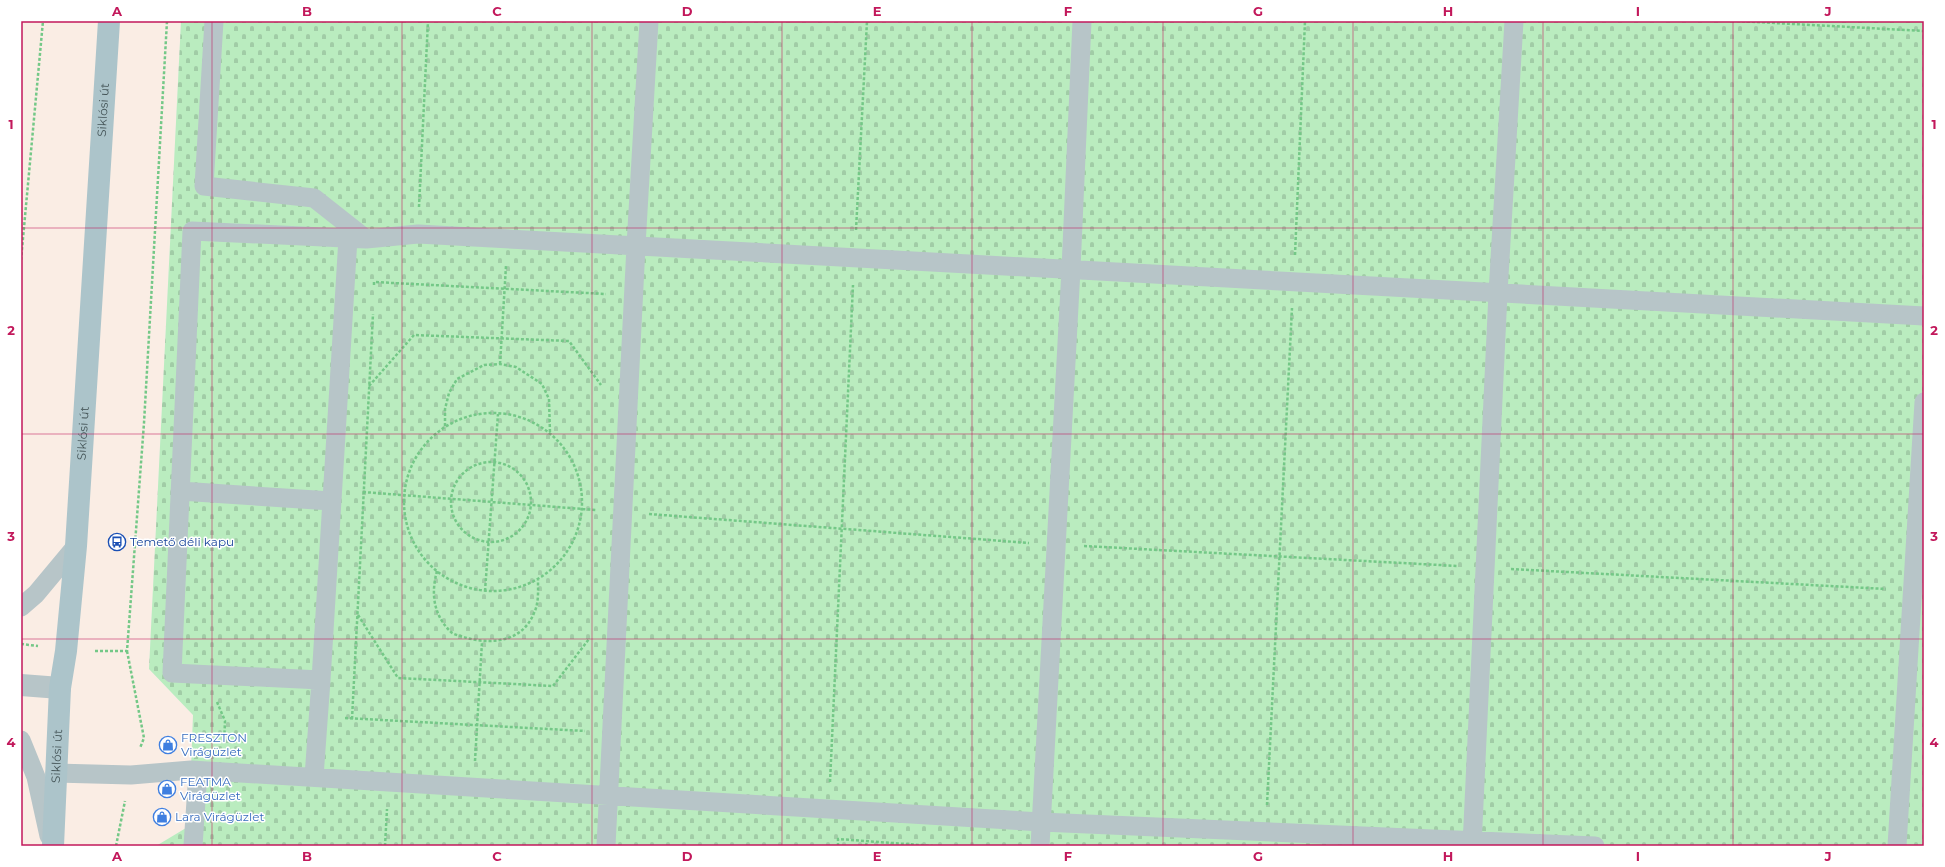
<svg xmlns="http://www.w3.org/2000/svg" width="1945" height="867" font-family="Montserrat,sans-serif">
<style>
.commercial{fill:#faede4}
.cemetery{fill:url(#cemetery-stones)}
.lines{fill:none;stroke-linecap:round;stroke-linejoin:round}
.path{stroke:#74c887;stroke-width:2.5;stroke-dasharray:3 2;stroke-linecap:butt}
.lane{stroke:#b7c5c8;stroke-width:19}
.street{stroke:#b7c5c8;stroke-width:22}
.primary{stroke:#acc4ca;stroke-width:22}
.grid{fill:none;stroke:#c2185b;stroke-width:1;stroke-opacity:0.55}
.labels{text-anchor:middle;stroke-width:3;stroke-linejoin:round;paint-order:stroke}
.street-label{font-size:12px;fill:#455558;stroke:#fff}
.transit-label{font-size:12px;fill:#164399;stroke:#fff;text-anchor:start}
.shop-label{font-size:12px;fill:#366cbe;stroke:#fff;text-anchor:start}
.neatline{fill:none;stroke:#c2185b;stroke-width:1.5}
.grid-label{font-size:13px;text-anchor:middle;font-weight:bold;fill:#c2185b}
</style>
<defs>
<pattern id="cemetery-stones" width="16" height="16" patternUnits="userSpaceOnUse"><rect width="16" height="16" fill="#baecbf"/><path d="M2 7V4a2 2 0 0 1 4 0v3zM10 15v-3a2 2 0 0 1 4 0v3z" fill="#a1cca6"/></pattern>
</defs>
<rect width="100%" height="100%" fill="#efecec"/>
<path class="commercial" d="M21,21H181L149,669L193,715L191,770L186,828L156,846H21Z"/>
<path class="cemetery" d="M181,21H1924V846H156L186,828L191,770L193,715L149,669Z"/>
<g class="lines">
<path class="path" d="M1737,21L1924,31
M419,207L428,21
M856,230L867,21
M1295,255L1305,21
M21,260L43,21
M374,285V282L606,294
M500,364L506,266
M369,386L414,335L569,341L601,385
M404 502a89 89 0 1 1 178 0a89 89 0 1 1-178 0Z
M445,426V409L449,393L457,379L484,365L500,364L516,367L542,384L549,399L550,433
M451 502a40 40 0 1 1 80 0a40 40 0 1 1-80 0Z
M363,492L596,510
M649,514L1029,543
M1084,546L1458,566
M1511,569L1886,589
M437,571C431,593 433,614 450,631C453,635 461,636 467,638C493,645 523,641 534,613C539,603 538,591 538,580
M485,591L498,414
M358,615L398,678L553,686L589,639
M21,644L38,646
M95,651H127L144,423L167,21
M127,651L144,738L140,748
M217,702L225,721L224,745
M345,718L585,731
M352,719L373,314
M475,761L482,642
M830,782L853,285
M1267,805L1292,308
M116,846L125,801
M385,846L387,809
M838,846V839L933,846
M866,846L867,841"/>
<path class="lane" d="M214,21L204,186L314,198L366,239
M180,491L331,501
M21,607L36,594L76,546
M321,680L348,238
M21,740L36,777L49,836
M55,773L131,775L191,770L1041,822L1595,846
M314,777L321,680L172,673L192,231L366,239L418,234L1924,316
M193,846L198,771
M606,846L636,246L649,21
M1040,846L1071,269L1082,21
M1472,846L1498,293L1514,21
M1897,846L1924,402"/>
<path class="street" d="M21,685L60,688"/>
<path class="primary" id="s1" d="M53,846L60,688L66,651L76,546L109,21"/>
</g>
<path class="grid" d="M212,21V846M402,21V846M592,21V846M782,21V846M972,21V846M1163,21V846M1353,21V846M1543,21V846M1733,21V846M21,228H1924M21,434H1924M21,639H1924"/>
<defs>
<symbol id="bus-ring" viewBox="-11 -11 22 22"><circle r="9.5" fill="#fff" stroke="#1a4fb4" stroke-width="1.5"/><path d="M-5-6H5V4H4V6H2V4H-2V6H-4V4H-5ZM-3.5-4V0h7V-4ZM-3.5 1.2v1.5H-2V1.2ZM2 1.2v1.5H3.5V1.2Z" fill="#1a4fb4"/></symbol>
<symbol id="shop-ring" viewBox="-11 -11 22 22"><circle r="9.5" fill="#fff" stroke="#3f7fe0" stroke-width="1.5"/><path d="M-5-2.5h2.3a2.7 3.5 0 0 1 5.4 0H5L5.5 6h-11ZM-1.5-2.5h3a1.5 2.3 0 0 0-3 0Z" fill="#3f7fe0"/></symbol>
</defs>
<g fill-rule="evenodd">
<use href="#bus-ring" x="107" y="532" width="20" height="20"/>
<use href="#shop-ring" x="158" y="735" width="20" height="20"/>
<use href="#shop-ring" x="157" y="779" width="20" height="20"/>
<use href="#shop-ring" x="152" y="807" width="20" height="20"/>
</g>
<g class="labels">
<g class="street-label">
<text dy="4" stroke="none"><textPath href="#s1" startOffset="738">Siklósi út</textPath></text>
<text dy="4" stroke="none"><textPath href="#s1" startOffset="414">Siklósi út</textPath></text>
<text dy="4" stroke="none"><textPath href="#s1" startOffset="90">Siklósi út</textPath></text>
</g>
<g class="transit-label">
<text x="130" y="546">Temető déli kapu</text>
</g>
<g class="shop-label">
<text x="181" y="742">FRESZTON<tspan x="181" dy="14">Virágüzlet</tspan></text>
<text x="180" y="786">FEATMA<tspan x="180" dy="14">Virágüzlet</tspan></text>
<text x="175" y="821">Lara Virágüzlet</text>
</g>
</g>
<rect width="1945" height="867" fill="none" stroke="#ffffff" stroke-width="44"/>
<rect x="22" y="22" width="1901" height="823" class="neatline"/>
<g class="grid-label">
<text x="117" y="16">A</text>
<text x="307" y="16">B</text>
<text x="497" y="16">C</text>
<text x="687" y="16">D</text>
<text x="877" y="16">E</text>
<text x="1068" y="16">F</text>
<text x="1258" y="16">G</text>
<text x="1448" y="16">H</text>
<text x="1638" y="16">I</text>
<text x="1828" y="16">J</text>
<text x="11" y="129">1</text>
<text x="1934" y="129">1</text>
<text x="11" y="335">2</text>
<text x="1934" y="335">2</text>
<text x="11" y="541">3</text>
<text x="1934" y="541">3</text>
<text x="11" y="747">4</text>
<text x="1934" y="747">4</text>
<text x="117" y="861">A</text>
<text x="307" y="861">B</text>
<text x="497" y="861">C</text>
<text x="687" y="861">D</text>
<text x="877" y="861">E</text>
<text x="1068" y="861">F</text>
<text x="1258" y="861">G</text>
<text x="1448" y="861">H</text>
<text x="1638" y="861">I</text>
<text x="1828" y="861">J</text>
</g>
</svg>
